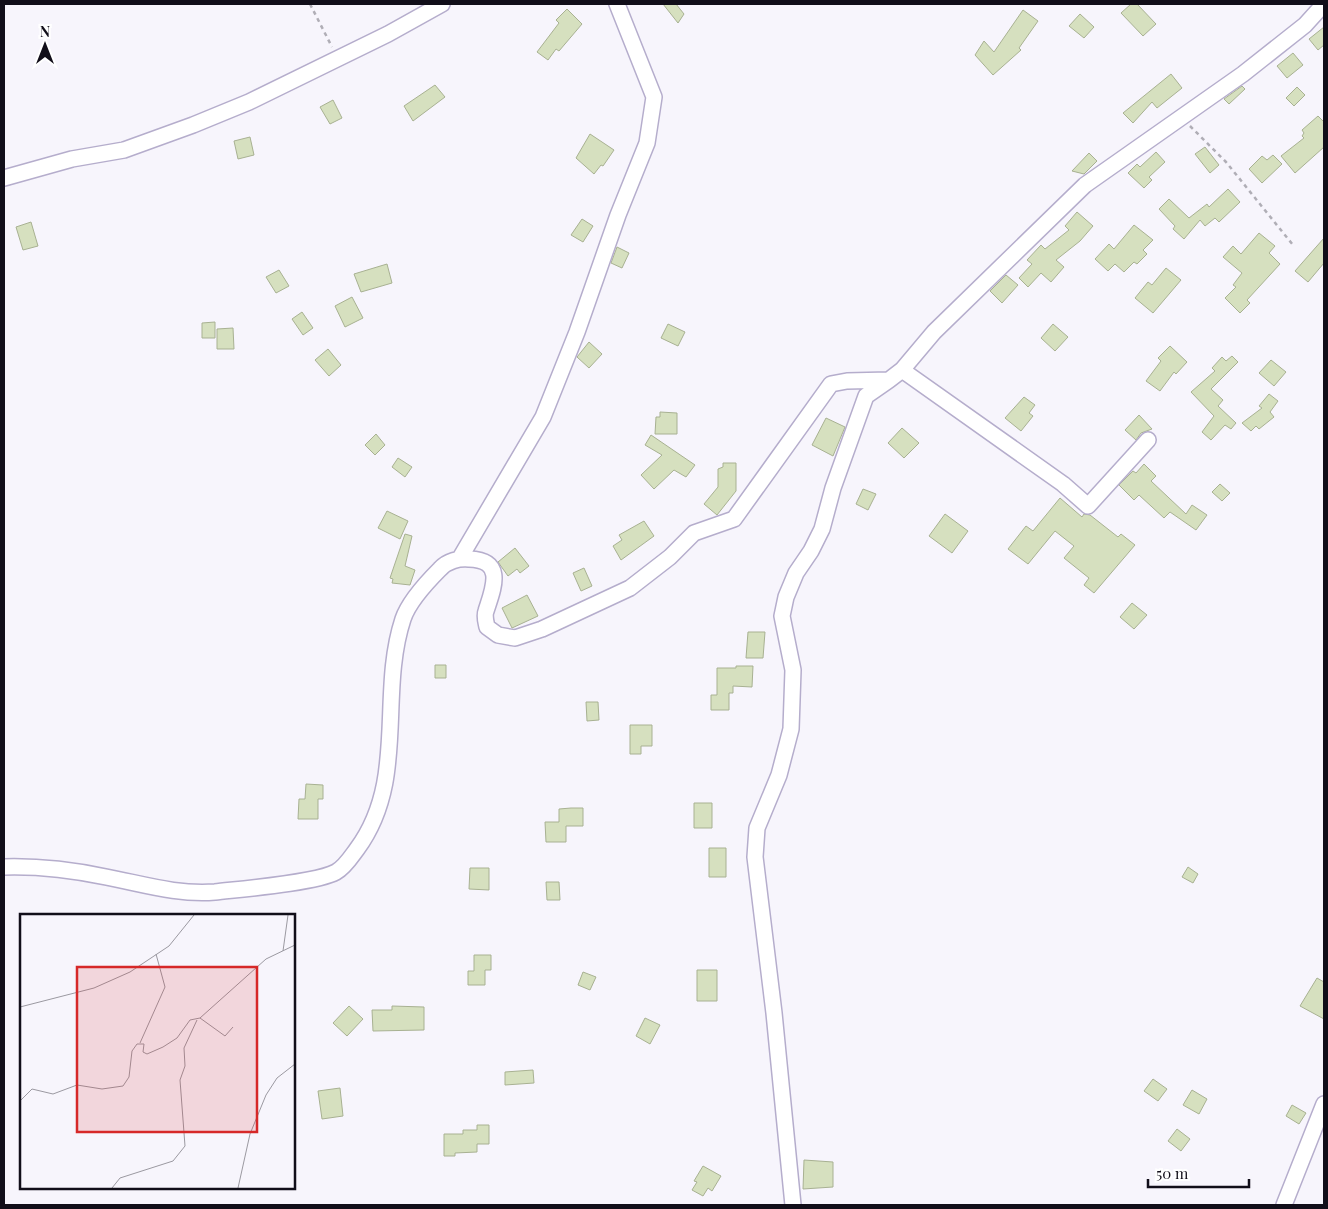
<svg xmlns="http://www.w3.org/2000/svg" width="1328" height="1209" font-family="'Playfair Display',serif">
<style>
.building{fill:#d6e0bf;stroke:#a8b192}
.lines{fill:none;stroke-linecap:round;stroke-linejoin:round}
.minor-casing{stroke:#b5adcc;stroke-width:18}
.path{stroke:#b0aeb6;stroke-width:2.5;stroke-dasharray:4 4;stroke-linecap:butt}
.minor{stroke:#fff;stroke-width:15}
.inset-road{fill:none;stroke:#9b99a1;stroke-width:1}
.view{fill:#d62828;fill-opacity:0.15;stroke:#d62828;stroke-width:2.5}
.inset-edge{fill:none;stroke:#110e19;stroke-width:2.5}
</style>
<rect width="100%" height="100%" fill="#f7f5fc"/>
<path class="building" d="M663,4H676L684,14L678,23Z
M1131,4H1137L1156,24L1143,36L1121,13Z
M567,9L582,24L559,51L556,49L548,60L537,52L559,23L556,20Z
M1023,10L1038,21L1019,48L1021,50L993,75L975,55L984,41L994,52Z
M1080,14L1094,27L1084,38L1069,26Z
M1324,27V45L1318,50L1309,39Z
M1293,53L1303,65L1287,78L1277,66Z
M1171,74L1182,88L1157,108L1152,102L1133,123L1123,113Z
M435,85L445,97L413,121L404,106Z
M1242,86L1245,89L1229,104L1224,99Z
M1297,87L1305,95L1294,106L1286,98Z
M333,100L342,118L330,124L320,107Z
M1318,116L1324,122V147L1295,173L1281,156L1304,138L1302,136L1304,133L1302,130Z
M590,134L614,150L603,166L601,165L594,174L576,158Z
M250,137L254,155L238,159L234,141Z
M1205,147L1219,165L1210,173L1195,154Z
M1156,152L1165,162L1149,177L1152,180L1144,188L1128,173L1137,164L1140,167Z
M1089,153L1097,161L1084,174L1072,171Z
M1273,155L1282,164L1262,183L1249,169L1262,156L1267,160Z
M1228,189L1240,202L1219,222L1215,218L1205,226L1200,220L1184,239L1173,229L1175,226L1159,209L1169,199L1189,218L1207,204L1209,207Z
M1077,212L1093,226L1080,241L1056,260L1064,267L1051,282L1041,273L1028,287L1019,278L1032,264L1027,260L1041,245L1045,249L1069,230L1065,226Z
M582,219L593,226L583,242L571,235Z
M31,222L38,246L23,250L16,227Z
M1134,225L1153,240L1143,250L1147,254L1137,264L1134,262L1124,272L1115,264L1108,271L1095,259L1109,244L1114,249Z
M1259,233L1275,246L1269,253L1280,264L1247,300L1250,303L1240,313L1225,298L1236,287L1233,285L1242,273L1223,257L1233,246L1241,254Z
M1324,238V263L1308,282L1295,271Z
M617,247L629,253L622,268L611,263Z
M387,264L392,283L361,292L354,274Z
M1166,268L1181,280L1153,313L1135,298L1148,282L1152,285Z
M279,270L289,286L276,293L266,277Z
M1006,275L1018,285L1002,303L990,291Z
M352,297L363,318L345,327L335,306Z
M302,312L313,328L303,335L292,319Z
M215,322V338H202V323Z
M668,324L685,332L678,346L661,338Z
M1053,324L1068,337L1055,351L1041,338Z
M233,328L234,349H217V329Z
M589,342L602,354L589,368L577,357Z
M1170,346L1187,362L1176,374L1174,372L1160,391L1146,381L1161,361L1158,358Z
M328,349L341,365L329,376L315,360Z
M1232,356L1238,362L1211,389L1223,400L1218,406L1236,423L1231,429L1225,425L1211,440L1202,432L1214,416L1191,392L1215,371L1212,368L1222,357L1226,361Z
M1271,360L1286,372L1274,386L1259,373Z
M1269,394L1278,401L1270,412L1274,417L1259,429L1256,426L1251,431L1242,423L1262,408L1259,406Z
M1024,397L1035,405L1029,413L1033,416L1021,431L1005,418Z
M660,412L677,413V434H655L656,417H660Z
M1139,415L1152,429L1141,433L1136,440L1125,430Z
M826,418L845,427L833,456L812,445Z
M902,428L919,443L904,458L888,443Z
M376,434L385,445L375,455L365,445Z
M651,435L695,465L686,477L674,470L654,489L641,475L662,455L645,445Z
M398,458L412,467L405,477L392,467Z
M723,463H736V491L717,515L704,504L718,487V469L723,467Z
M1144,464L1156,476L1151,481L1186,514L1192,505L1207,515L1196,530L1170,512L1164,518L1139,495L1134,500L1119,485L1133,471L1136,473Z
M1220,484L1230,493L1222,501L1212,492Z
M863,489L876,494L868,510L856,504Z
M1060,498L1082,517L1084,514L1090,515L1118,537L1121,534L1135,545L1094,593L1084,585L1089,578L1064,558L1074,546L1055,531L1028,564L1008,549L1026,526L1033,531Z
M387,511L408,521L400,539L378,528Z
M945,514L968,531L952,553L929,536Z
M644,521L654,536L621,560L613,546L622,540L619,535Z
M405,534L412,536L405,566L415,570L410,585L392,583L393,579L390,578Z
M515,548L529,566L520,573L517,569L508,576L498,562Z
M584,568L592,586L581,591L573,573Z
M527,595L538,616L512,628L502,608Z
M1132,603L1147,615L1134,629L1120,617Z
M748,632H765L763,658H746Z
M435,665H446V678H435Z
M736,666H753L752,687L733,686V693H729V710H711V695H717V668H736Z
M586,702H598L599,720L587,721Z
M630,725H652V746H641V754H630Z
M306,784L323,785V799H318V819H298L299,799H305Z
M694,803H712V828H694Z
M571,808H583V826H566V842H546L545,822H559V809Z
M709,848H726V877H709Z
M1188,867L1198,874L1193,883L1182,877Z
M470,868H489V890L469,889Z
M546,882H559L560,900H547Z
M474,955H491V970H485V985H468V971H474Z
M697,970H717V1001H697Z
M583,972L596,977L590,990L578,985Z
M1317,978L1324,982V1019L1300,1006Z
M349,1006L363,1019L347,1036L333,1023Z
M392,1006L424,1007V1030L373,1031L372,1010H392Z
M645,1018L660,1025L650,1044L636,1036Z
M533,1070L534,1083L505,1085V1072Z
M1153,1079L1167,1089L1158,1101L1144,1091Z
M340,1088L343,1116L322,1119L318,1091Z
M1192,1090L1207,1099L1199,1114L1183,1105Z
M1292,1105L1306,1113L1299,1124L1286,1116Z
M477,1125H489V1144H477V1152L455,1153V1156H444V1134H463V1130H477Z
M1177,1129L1190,1139L1181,1151L1168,1141Z
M804,1160L833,1162V1187L803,1189Z
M703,1166L721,1176L712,1191L708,1188L703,1196L692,1190L697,1182L694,1181Z"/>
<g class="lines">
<defs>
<path id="minor" d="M4,178L72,159L124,150L193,125L249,102L388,34L442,4
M902,370L1063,484L1088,506L1148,440
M460,558L543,417L577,332L618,215L647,143L654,97L617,4
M4,867C38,866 72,870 106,877C143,884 177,895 215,892C241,889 316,883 336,872C345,867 351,857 357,849C408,780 378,695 403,619C409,601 427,582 440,569C447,561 459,558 469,559C506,560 493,589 486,611C484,616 486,622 487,627L498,635L515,638L542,629L630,588L670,557L694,533L734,519L831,384L847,381L889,380L902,370L934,332L1085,185L1243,74L1305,25L1324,4
M793,1205L774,1013L755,857L757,828L779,775L791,729L793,670L782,616L786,597L796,573L811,551L822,529L833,488L866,396L889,380
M1284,1205L1324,1104"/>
</defs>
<use href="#minor" class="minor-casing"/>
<path class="path" d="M310,4L332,47
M1190,126L1226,162L1293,245"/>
<use href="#minor" class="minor"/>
</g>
<g transform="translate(20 914)">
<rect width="275" height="275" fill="#f7f5fc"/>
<path class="inset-road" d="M263,37L268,1M0,93L74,74L110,58L149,32L174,1M180,104L205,122L213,113M120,129L145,73L136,40M0,187L12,175L33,180L57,171L82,175L103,172L109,163L112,137L117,130H124L123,138L127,140L143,133L157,124L170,106L180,104L246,45L275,31M92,274L100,264L153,247L165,232L160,166L165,152L164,134L177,106M218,274L230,220L246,181L257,164L275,150"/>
<path class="view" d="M57,53H237V218H57Z"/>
<rect width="275" height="275" class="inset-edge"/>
</g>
<rect width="1328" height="1209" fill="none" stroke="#110e19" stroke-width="10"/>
<g transform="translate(45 45)" stroke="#ffffff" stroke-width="4" paint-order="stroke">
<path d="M0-4L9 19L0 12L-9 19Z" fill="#110e19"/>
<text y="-8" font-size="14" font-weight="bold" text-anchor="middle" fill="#110e19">N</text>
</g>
<path d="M1148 1179v8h101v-8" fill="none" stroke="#110e19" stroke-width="2.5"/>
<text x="1156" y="1179" font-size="15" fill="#110e19" stroke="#ffffff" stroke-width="4" paint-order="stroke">50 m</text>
</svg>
